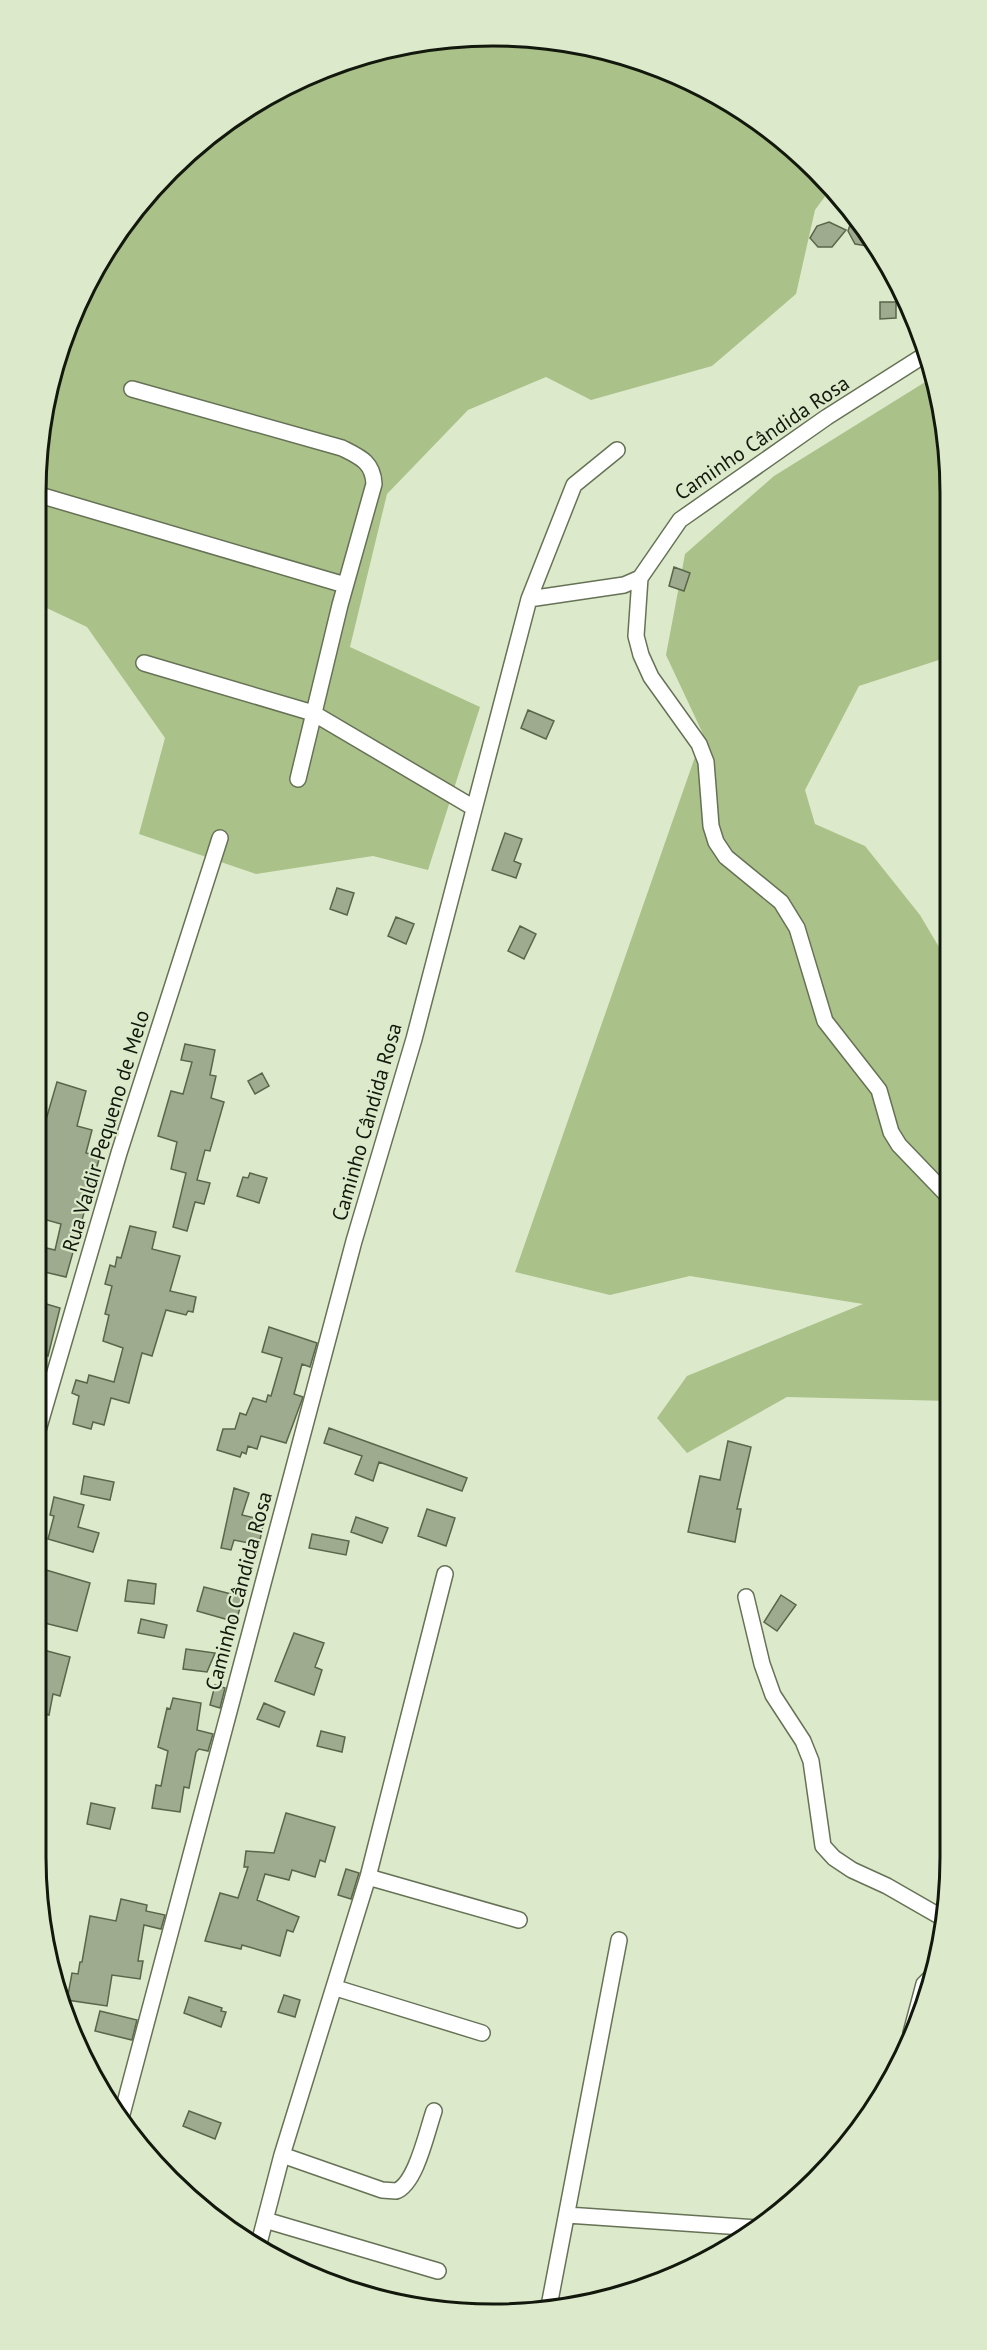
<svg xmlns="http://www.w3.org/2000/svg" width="987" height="2350" font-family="'PT Sans',sans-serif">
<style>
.green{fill:#aac18a}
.building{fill:#9eab8e;stroke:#5a664a;stroke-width:1.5}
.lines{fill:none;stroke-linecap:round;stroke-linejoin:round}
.street-casing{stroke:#667256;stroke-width:18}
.street{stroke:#fff;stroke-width:15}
.labels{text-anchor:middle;stroke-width:4.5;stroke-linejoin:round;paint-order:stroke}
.street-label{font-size:21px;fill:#13180d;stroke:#dceacb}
.rim{fill:none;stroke:#13180d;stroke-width:3}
</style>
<rect width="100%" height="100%" fill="#dceacb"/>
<path class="green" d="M463,37L553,40L640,60L747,113L832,187L815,210L796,294L712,366L591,400L546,377L468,410L387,494L350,647L480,707L428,870L373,856L256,874L139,834L165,738L87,627L36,603V494L60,347L97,265L149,192L215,131L291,83L375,52Z
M930,379L947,433L948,657L859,686L805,790L815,824L865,846L920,915L949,964L950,1401L787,1397L687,1453L657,1418L687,1376L863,1304L690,1276L610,1295L515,1272L703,734L666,655L685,554L774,476Z"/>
<path class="building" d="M853,216L862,228L874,247L855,244L848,231Z
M829,222L846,230L832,247H818L810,238L817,226Z
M880,302H896V318L880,319Z
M674,567L690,573L684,591L669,586Z
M528,710L554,721L546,739L521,728Z
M505,833L522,839L514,861L521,864L516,878L492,870Z
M337,888L354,893L347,915L330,909Z
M396,917L414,924L406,944L388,936Z
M520,926L536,934L524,959L508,951Z
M185,1044L215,1050L210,1075L216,1076L211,1098L224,1102L210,1151L205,1150L197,1180L210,1183L204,1204L195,1202L187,1231L173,1227L186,1173L171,1169L177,1142L158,1136L171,1091L183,1094L192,1062L181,1060Z
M262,1073L269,1086L255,1094L248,1081Z
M57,1082L86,1091L77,1126L92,1130L86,1153L100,1156L66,1277L36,1270L42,1247L55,1250L61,1224L36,1217V1154Z
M250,1173L267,1178L259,1203L237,1196L243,1177L248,1178Z
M130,1226L156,1232L152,1249L180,1256L170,1291L196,1297L193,1312L188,1311L186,1315L166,1310L152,1356L142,1353L129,1403L111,1398L104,1425L93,1422L91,1429L73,1424L79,1396L72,1393L76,1380L87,1383L89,1375L114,1382L123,1348L103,1341L109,1315L105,1314L112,1286L105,1284L110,1265L115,1267L117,1257L121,1258Z
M36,1301L60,1308L48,1356L36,1352Z
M269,1327L317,1343L310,1367L302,1364L294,1394L303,1397L286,1443L261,1436L257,1449L248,1446L246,1454L242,1452L240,1457L217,1450L223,1429H235L240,1413L246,1415L253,1398L266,1402L268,1395L271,1396L282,1358L262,1352Z
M329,1428L467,1478L462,1491L379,1462L373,1481L355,1474L362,1456L324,1443Z
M728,1441L751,1447L737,1509H741L735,1542L688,1532L700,1476L720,1480Z
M84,1476L114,1482L110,1500L81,1494Z
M234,1488L249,1493L242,1515L264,1520L259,1545L234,1540L231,1550L221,1548Z
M54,1497L84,1505L78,1527L99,1533L93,1552L48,1539L54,1516L50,1515Z
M427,1509L455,1518L446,1546L418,1536Z
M356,1517L388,1528L382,1543L351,1532Z
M312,1534L349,1541L346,1555L309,1548Z
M36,1567L90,1583L77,1631L36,1621Z
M128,1580L156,1584L154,1604L125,1601Z
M204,1587L243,1597L236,1622L197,1611Z
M781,1595L796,1605L777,1631L764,1622Z
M141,1619L167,1625L164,1638L138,1633Z
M294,1633L324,1643L315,1667L322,1670L314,1695L275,1681Z
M36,1648L70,1657L60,1696L53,1694L49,1715L36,1712Z
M186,1649L215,1653L207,1672L183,1669Z
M215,1685L225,1688L220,1708L210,1705Z
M173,1698L201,1703L197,1730L213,1734L208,1751L199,1749L196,1752L189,1788L184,1787L180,1812L152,1808L156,1785L161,1786L168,1751L158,1747L167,1708L170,1709Z
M264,1703L285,1712L279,1727L257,1719Z
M321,1731L345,1737L342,1752L317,1746Z
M91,1803L115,1808L110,1829L87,1824Z
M286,1813L335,1827L325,1862L320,1860L315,1877L292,1870L289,1880L265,1874L257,1900L299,1917L293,1932L287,1930L280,1956L242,1945L241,1949L205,1941L220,1893L238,1898L248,1867H244L246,1851L274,1853Z
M346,1869L359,1873L351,1899L338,1895Z
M121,1899L147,1905L146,1911L165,1915L161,1929L144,1925L138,1961H143L140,1979L112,1975L107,2006L67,2000L72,1973L78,1974L80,1962H82L90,1916L116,1921Z
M284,1995L300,2000L295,2017L278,2012Z
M189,1997L222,2008L221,2011L226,2012L221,2027L184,2013Z
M100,2011L137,2020L132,2040L95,2031Z
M189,2111L221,2123L215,2139L183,2126Z"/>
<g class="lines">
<defs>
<path id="street" d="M132,389L342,448C360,457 373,462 374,484L340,605L298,779
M36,494L345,585
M640,578L636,636L641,655L651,677L699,744L706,762L711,826L716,842L726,857L781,902L797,928L825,1021L879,1090L891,1132L899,1145L949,1197
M529,599L574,485L617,450
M144,663L313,713L474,808
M36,1437L119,1153L220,838
M746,1597L762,1664L773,1695L803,1741L811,1761L823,1846L834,1858L852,1870L887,1886L941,1917
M368,1877L519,1920
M336,1988L482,2033
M911,2033L924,1984L931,1977
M121,2118L354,1241L414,1039L529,599L624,585L640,578L680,520L827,417L923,356
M282,2155L382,2190L396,2191C416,2184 427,2131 434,2111
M567,2215L757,2228
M265,2220L438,2271
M258,2247L282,2155L368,1877L445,1574
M549,2306L619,1940"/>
</defs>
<use href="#street" class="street-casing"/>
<use href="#street" class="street"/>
</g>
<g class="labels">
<g class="street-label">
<text transform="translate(762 438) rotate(-34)" y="7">Caminho Cândida Rosa</text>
<text transform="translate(367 1122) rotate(-74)" y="7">Caminho Cândida Rosa</text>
<text transform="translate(106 1131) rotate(-73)" y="7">Rua Valdir Pequeno de Melo</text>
<text transform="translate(239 1591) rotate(-75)" y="7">Caminho Cândida Rosa</text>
</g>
</g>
<path d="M0 0H987V2350H0ZM493 46H493A447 447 0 0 1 940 493V1857A447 447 0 0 1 493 2304H493A447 447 0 0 1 46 1857V493A447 447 0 0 1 493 46Z" fill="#dceacb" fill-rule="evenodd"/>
<path class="rim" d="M493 46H493A447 447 0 0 1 940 493V1857A447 447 0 0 1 493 2304H493A447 447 0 0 1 46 1857V493A447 447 0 0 1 493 46Z"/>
</svg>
